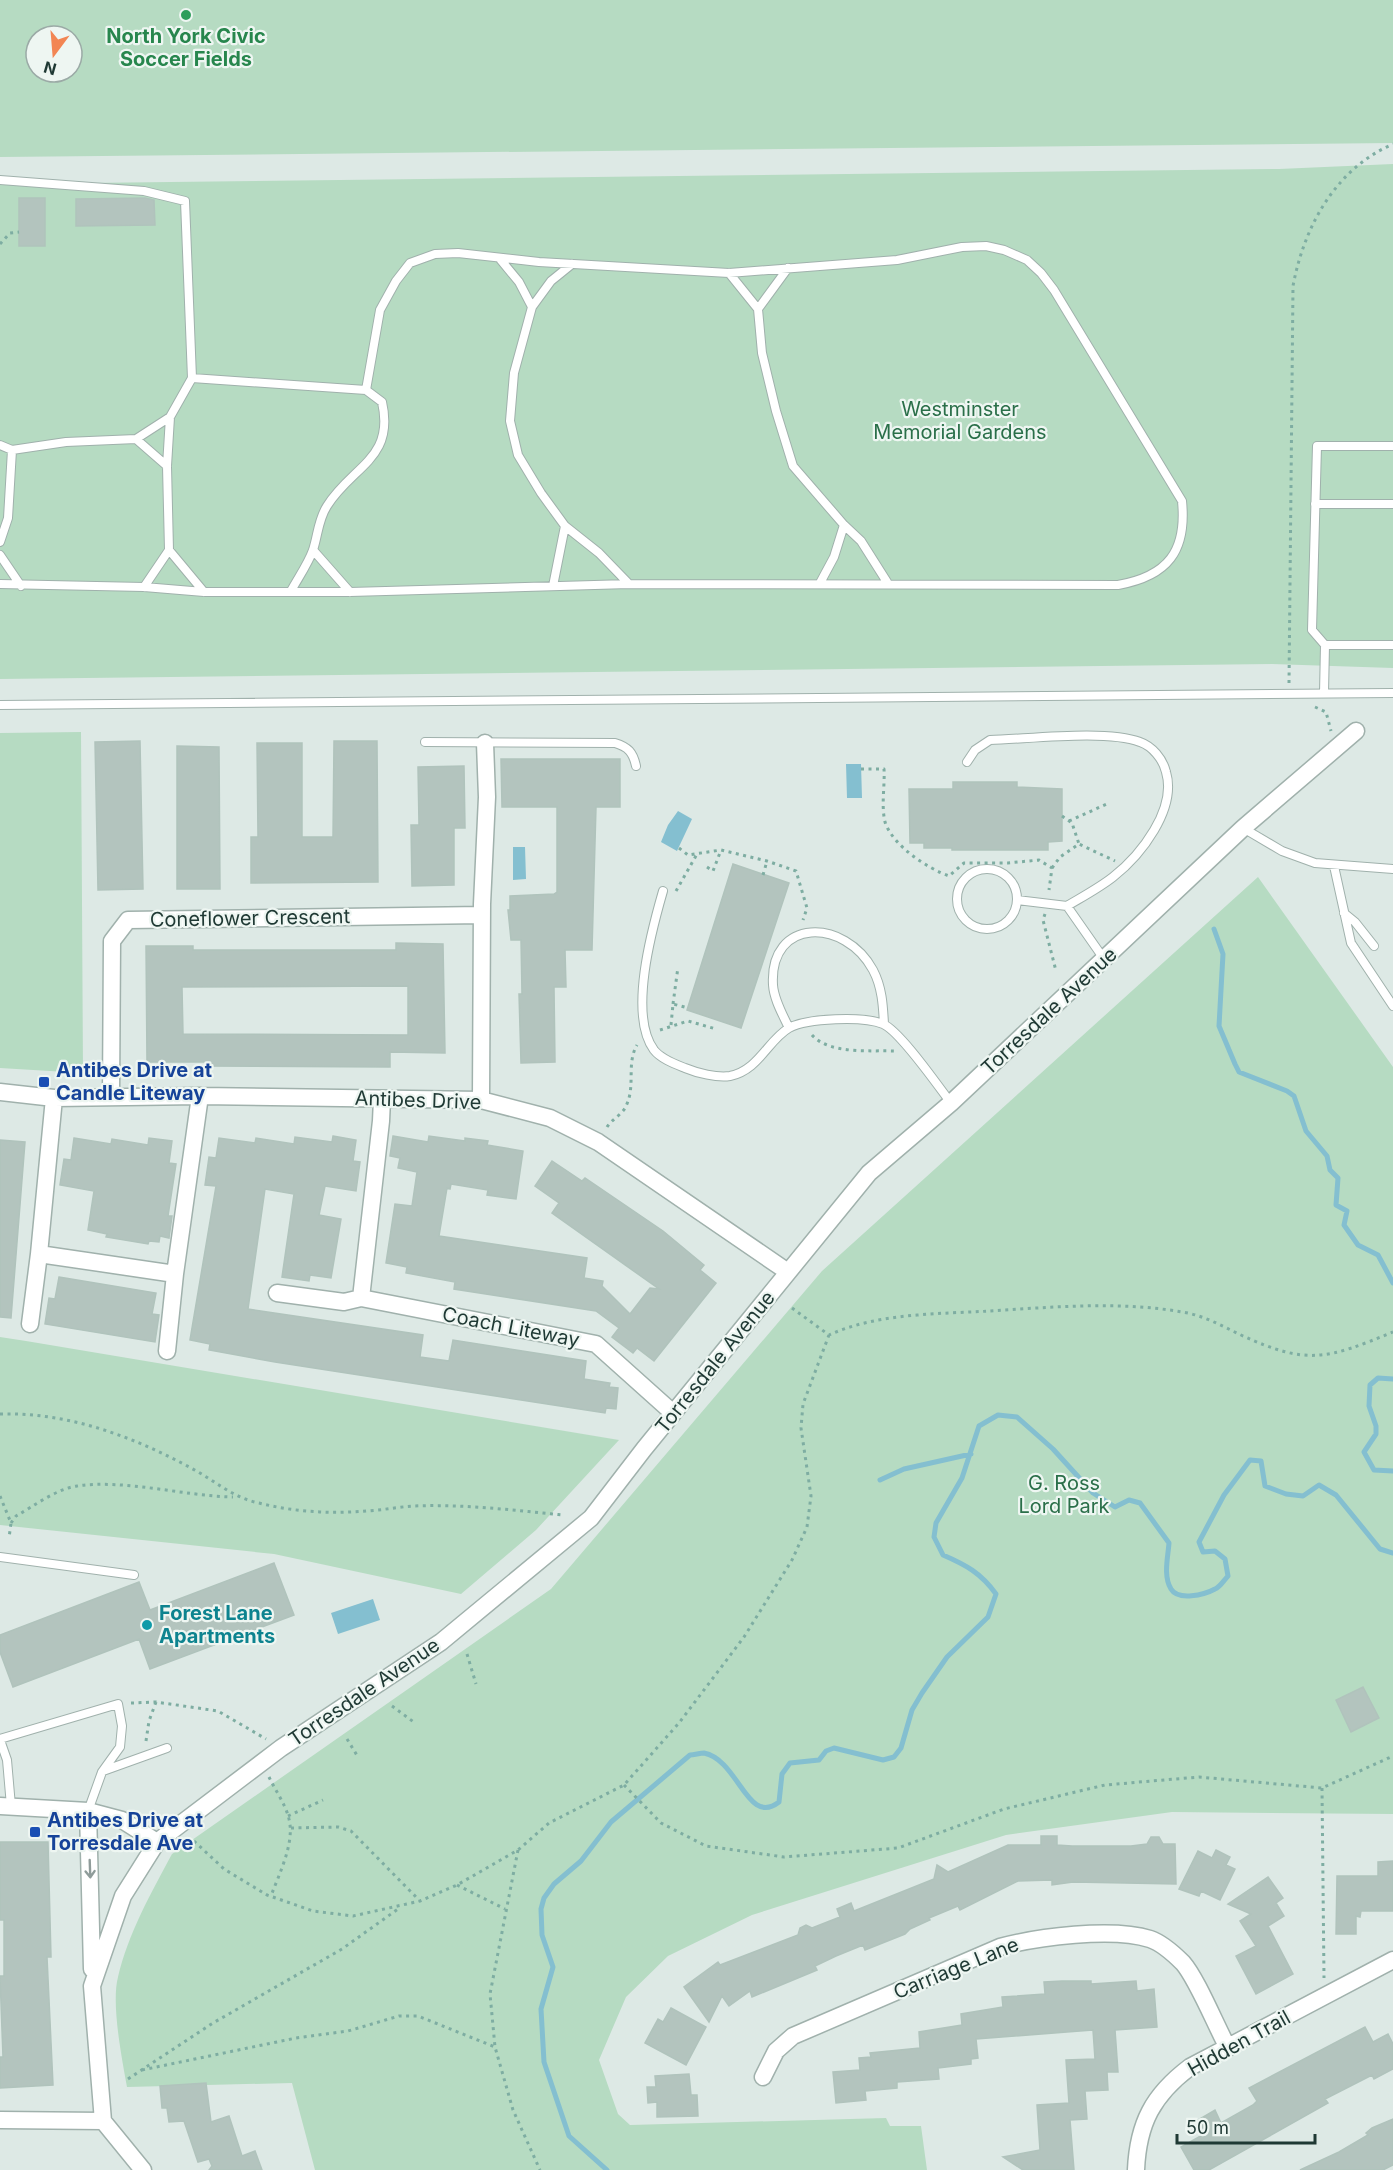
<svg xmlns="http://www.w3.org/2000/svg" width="1393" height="2170" font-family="Inter,sans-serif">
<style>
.green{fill:#b6dbc2;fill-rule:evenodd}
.water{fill:#84bfd0}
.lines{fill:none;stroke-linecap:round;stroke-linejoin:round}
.stream{stroke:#84bfd0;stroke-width:5}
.building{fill:#b3c4be;stroke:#b0c3bc;stroke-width:1.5;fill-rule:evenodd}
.lane-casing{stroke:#a0b1ac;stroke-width:10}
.street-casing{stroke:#a0b1ac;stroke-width:19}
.path{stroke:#7eada2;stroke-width:3;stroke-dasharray:3 4.5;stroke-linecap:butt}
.lane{stroke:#fff;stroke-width:8}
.street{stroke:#fff;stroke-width:16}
.oneway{stroke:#8f9c9a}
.leisure-dot{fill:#2e9e5b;stroke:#eef6f2;stroke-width:2}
.transit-dot{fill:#1a4fb4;stroke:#eef6f2;stroke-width:2}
.culture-dot{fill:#0f9aa8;stroke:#eef6f2;stroke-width:2}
.labels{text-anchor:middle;stroke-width:4.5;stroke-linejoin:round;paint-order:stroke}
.leisure-label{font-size:20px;font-weight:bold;fill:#27864d;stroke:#eef6f2}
.park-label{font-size:20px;fill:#2a6f49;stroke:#eef6f2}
.street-label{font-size:20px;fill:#1f3934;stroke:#eef6f2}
.transit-label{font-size:20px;font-weight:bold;fill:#164399;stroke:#eef6f2;text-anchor:start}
.culture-label{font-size:20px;font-weight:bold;fill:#0d838f;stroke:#eef6f2;text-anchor:start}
</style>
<rect width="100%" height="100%" fill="#dde9e5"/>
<path class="green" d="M0,0H1393V143L0,157ZM36,36H72V72H36Z
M1393,164V668L1272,664L0,679V184L1279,169Z
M81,732L83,1073L0,1068V733Z
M1258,877L1393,1067V1814L1172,1812L1006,1835L752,1915L668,1956L626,1997L599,2060L618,2114L630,2125L886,2118L890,2126H921L927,2170H315L292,2083L127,2087C122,2059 111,2004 118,1977C128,1934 151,1893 172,1854L551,1589L822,1271Z
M0,1337L26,1341L619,1440L536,1530L461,1594L274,1554L0,1525Z"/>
<path class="water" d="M846,764H861L862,798H847Z
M678,811L692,819L677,851L661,842L668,825Z
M513,847H525L526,879L513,880Z
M373,1599L380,1620L338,1634L331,1613Z"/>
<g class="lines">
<path class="stream" d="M1214,929L1223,954L1219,1026L1235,1064L1239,1072L1287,1091L1294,1096L1306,1131L1327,1156L1330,1170L1338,1178L1336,1205L1347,1211L1344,1225L1358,1245L1378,1255L1393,1283
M1393,1379L1378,1378L1370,1385L1369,1406L1376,1426V1434L1364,1452L1374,1470L1393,1471
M880,1480L904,1469L971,1454
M607,2170L569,2136L544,2062L541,2009L553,1967L542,1935L541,1909L544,1898L554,1884L581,1861L611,1822L690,1755C694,1755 700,1753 704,1753C739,1760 747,1827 779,1802L782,1774L790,1763L819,1760L826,1751L834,1748L883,1760L894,1757L901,1748L912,1710L922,1693L947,1657L988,1617L996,1594C981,1573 966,1565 943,1555L934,1537L936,1523L962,1478L979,1426L998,1415L1017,1417L1053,1449L1093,1493L1115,1507L1129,1500L1140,1503L1169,1543C1168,1557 1163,1576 1171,1589C1178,1601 1204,1595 1215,1589C1220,1587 1224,1580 1228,1576L1225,1559L1215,1551L1203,1552L1199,1542L1224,1495L1250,1460L1261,1461L1265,1486L1286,1494L1303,1496L1319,1485L1336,1495L1380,1549L1393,1553"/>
</g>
<path class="building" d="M19,198H45V246H19Z
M145,198L154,200L155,225L76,226V199Z
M140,741L143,889L98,890L95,742Z
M334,741H377L378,882L251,883V837H258L257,743H302V837H333Z
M177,746L219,747L220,889H177Z
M501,759H620V807H596L592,950H565L566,987H554L555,1062L521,1063L519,994H522L521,940H511L508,910H510V896L554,894L557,892V807H502Z
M464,766L465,828H454V885L412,886L411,825H419L418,767Z
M953,782H1017V787L1062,789V841L1048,842V850H952V848H924V843H910L909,789H953Z
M733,864L789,883L741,1028L687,1010Z
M396,943L443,944L445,1053L390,1052V1067L207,1066V1062H147L146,946H193V950H396ZM408,986V1035L183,1034L182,987Z
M333,1136L356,1140L353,1161L360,1162L356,1191L325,1186L319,1215L341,1219L331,1278L310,1275L309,1281L282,1277L294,1194L265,1189L248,1309L423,1335L420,1357L449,1361L453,1340L586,1361L584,1379L610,1383L609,1387L618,1388L616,1409L606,1408L605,1413L586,1410L275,1362L209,1350L210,1344L190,1340L216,1186L205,1185L209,1157L216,1158L219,1138L255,1143L256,1138L294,1144L295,1137L332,1142Z
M393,1136L428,1142L429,1136L465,1141V1138L488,1141L487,1145L523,1151L516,1199L487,1195L488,1190L451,1184L450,1189L447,1188L439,1236L587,1258L584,1278L603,1281L602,1286L630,1314L650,1288L659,1289L552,1213L559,1203L535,1186L552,1161L582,1181L585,1178L663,1231L704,1265L700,1270L716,1283L654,1361L637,1348L633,1353L612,1337L619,1328L596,1311L454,1289L455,1282L406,1273L407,1267L386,1263L395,1204L412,1206L417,1172L398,1168L400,1158L390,1156Z
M74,1138L111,1144L112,1139L148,1145L149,1138L172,1141L169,1163L176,1164L168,1216H172L169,1238L160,1236L159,1242L149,1241L148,1244L106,1237L107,1234L88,1230L94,1191L60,1185L64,1159L71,1160Z
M0,1140L25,1142L11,1318L0,1317Z
M59,1277L156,1293L152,1314L159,1315L155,1342L45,1324L49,1298L55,1299Z
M274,1563L294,1615L150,1669L139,1639L13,1687L0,1652V1635L139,1582L150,1610Z
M1363,1687L1379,1718L1351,1732L1336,1700Z
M1041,1836H1057V1845L1072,1846H1131L1147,1844L1151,1837H1159L1163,1844H1175L1176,1884L1073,1882L1052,1885V1880L1018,1881L960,1910L958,1906L929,1918L930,1920L910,1929L905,1934L865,1950L863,1945L836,1956L815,1966L817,1970L752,1997L750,1991L729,2006L722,1996L709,2022L684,1987L718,1962L720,1965L798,1935L800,1928L806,1925L812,1928L840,1917L837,1909L851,1903L854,1911L934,1879L937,1865L948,1872L1008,1845H1041Z
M0,1842H48L51,1957H47L53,2085L0,2088V2057H3L0,1976H4V1920H0Z
M1216,1850L1230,1857L1226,1865L1235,1869L1220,1900L1201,1891L1199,1896L1179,1889L1198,1851L1212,1858Z
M1393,1861V1911H1361L1360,1917L1356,1916V1934H1336L1337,1876H1378V1862Z
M1268,1877L1283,1898L1276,1903L1284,1916L1268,1926L1293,1974L1256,1994L1236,1956L1256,1946L1240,1921L1251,1914L1228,1904Z
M1062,1981H1091V1984L1136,1981L1137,1991L1154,1989L1157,2027L1115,2030L1118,2072H1107L1108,2090L1085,2091L1087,2119L1070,2120L1074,2170H1023L1003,2157L1040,2150L1037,2105L1069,2103L1066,2060L1095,2059L1093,2030L976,2039L978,2058L971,2059V2064L938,2068L939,2079L897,2082V2088L865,2091L866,2100L836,2103L833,2072L860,2070L859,2058L871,2057L870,2053L920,2048L919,2032L962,2025L961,2014L1003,2007L1002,1997L1045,1994L1044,1982Z
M671,2008L706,2027L686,2065L645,2043L658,2019L663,2022Z
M1365,2027L1373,2042L1388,2034L1393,2044V2069L1374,2079L1372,2075L1325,2099L1328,2103L1209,2170H1194L1181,2147L1206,2133L1198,2120L1215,2110L1221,2123L1253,2105L1257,2101L1249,2088Z
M689,2074L691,2095H697L698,2116L657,2117V2102L648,2103L647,2087H656L655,2076Z
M206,2083L211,2122L229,2116L242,2156L255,2151L262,2170H209L212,2166L209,2159L198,2162L184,2121L169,2122L167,2108H162L160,2086Z
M1393,2119V2165L1383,2170H1300L1339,2152L1368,2135L1366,2133L1372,2128Z"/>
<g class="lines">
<defs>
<path id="lane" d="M0,180L144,191L185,201L192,378
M500,259L519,282L532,307
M572,264L551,281L532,307L514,373L510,421L518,455L541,493L565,526L599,553L629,584
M729,273L758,309L762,353L776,411L793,466L844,525L834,557L820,583
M758,309L788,268
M170,417L167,466L169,550L204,592
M136,439L167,466
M0,445L12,450L66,442L136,439L170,417L192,378L366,390
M1315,504H1393
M844,525L861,541L887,582
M0,542L8,518L12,450
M313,550L350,592
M0,555L21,586
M0,584L144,587L204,592H350L629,584L1118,585C1168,576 1187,551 1182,501L1054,290L1041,273L1027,260L1004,250L986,246L962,247L897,260L729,273L539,262L458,253L435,254L410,263L396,281L380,310L366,390L382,402C395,459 352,466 327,506C318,520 318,535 313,550C308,564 298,578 291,591
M553,586L565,526
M144,587L169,550
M1325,645H1393
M1324,693L1325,645L1312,630L1317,446H1393
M0,705L1393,693
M425,742L615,743C628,747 633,752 636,766
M967,762L975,750L990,740C1028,739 1107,729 1140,742C1152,746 1163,759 1166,772C1177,809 1141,855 1113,877C1099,888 1082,897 1067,906
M1243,828L1282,851L1315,863L1393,869
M1334,866L1351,943L1393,1006
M957 899a30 30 0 1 1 60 0a30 30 0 1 1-60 0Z
M663,891C652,929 628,1015 654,1050C661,1059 675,1064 685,1068C697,1073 717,1078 730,1076C759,1070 768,1040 789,1028C807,1018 864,1016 883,1024C900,1031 938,1086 951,1103
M1017,900L1067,906L1104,959
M1344,913L1355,922L1374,946
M789,1028C783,1015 774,1000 773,985C769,917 845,918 873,970C882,987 883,1005 884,1024
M0,1557L134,1575
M0,1739L118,1704L122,1726L120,1747L102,1772L88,1811
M0,1740L7,1760L11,1806
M103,1771L167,1748"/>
<path id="street" d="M0,1092L54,1098L200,1096L481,1100L550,1118L598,1142L788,1272
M111,1096L112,941L128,920L482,915
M54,1098L39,1254L175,1274L200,1096
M382,1099L381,1121L361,1298L596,1344L673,1413
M481,1100L482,904L487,797L485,743
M277,1293L344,1302L361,1298
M30,1324L39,1254
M167,1351L175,1274
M0,1806L88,1811L122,1820L157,1842
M88,1811L92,1969
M763,2077L776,2051L793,2036L1000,1947C1037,1937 1112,1927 1150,1939C1162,1943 1174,1954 1183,1963C1197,1979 1216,2026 1228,2048
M0,2120L103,2121
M143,2170L103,2121L92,1986L123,1896L157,1842L281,1748L441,1642L591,1518L644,1449L869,1173L951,1103L1243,828L1356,731
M1136,2170C1138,2123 1153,2095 1190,2067L1393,1960"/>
</defs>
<use href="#lane" class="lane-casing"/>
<use href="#street" class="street-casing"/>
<path class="path" d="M0,244L10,233L19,232
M1289,683L1293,286C1304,227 1335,169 1393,144
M1315,707L1326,712L1331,731
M861,769H884C885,786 881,805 885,822C893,846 927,868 949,876L964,863H1008L1039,860L1052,868L1049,890
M1062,816L1072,823L1079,844
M1069,821L1109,803
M679,848L688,855L721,850L767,861L796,871L807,908L803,920
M707,867L713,871L721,850
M1052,868L1060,857L1079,844L1115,861
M763,875L767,861
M676,891L697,854
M1045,914L1043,920L1056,971
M673,1004L678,967
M671,1025L673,1004L688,1008
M660,1030L688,1021L716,1029
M812,1035C830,1055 871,1050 895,1051
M607,1127C612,1119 623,1114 626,1106C636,1086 626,1064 637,1045
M792,1308L829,1335C877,1313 938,1314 990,1311C1053,1307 1120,1301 1182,1312C1203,1315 1222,1326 1241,1335C1308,1366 1327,1359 1393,1332
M0,1414C67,1412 132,1436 191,1468C214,1480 233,1498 259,1503C294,1512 331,1514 367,1511C383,1510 398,1507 413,1506C463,1504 513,1510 563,1515
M0,1496L11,1523L9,1538
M11,1523L16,1516C34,1506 56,1489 77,1486C125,1479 184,1496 233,1497
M467,1654L476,1684
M131,1703L156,1702L218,1711L266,1739
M392,1706L415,1723
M347,1739L358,1757
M146,1741L149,1721L156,1702
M269,1777C275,1790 286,1805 289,1819C295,1843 279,1874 271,1896
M624,1785L661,1823L706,1846L784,1857L898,1848L1004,1809L1105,1785L1199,1777L1322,1788L1393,1756
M1322,1788L1324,1978
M288,1816L323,1800
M291,1828L338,1827L351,1831L420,1901
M194,1841L224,1869L267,1895L313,1911L353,1916L420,1901L457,1885L518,1850L549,1823L624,1785L679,1723L744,1637L792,1560L807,1527L811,1496L801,1428L803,1404L829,1335
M518,1850L490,1994L495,2047L513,2110L540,2170
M457,1885L505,1909
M142,2070L296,2038L348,2031L399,2016H418L495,2047
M128,2079L213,2023L342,1949L398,1909"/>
<use href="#lane" class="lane"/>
<use href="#street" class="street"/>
</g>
<defs><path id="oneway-shaft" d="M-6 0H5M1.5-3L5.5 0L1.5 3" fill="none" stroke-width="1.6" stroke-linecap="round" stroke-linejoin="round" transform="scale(1.5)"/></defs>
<use class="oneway" href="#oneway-shaft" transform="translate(90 1869) rotate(88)"/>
<circle class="leisure-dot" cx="186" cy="15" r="6"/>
<g class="transit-dot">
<rect x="38" y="1076" width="12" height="12" rx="3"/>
<rect x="29" y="1826" width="12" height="12" rx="3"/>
</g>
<circle class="culture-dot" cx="147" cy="1625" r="6"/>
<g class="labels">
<g class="leisure-label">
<text x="186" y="43">North York Civic<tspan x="186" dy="23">Soccer Fields</tspan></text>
</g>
<g class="park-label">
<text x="960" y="416">Westminster<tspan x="960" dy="23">Memorial Gardens</tspan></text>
<text x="1064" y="1490">G. Ross<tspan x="1064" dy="23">Lord Park</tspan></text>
</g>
<g class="street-label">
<text transform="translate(250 918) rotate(-1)" y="7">Coneflower Crescent</text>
<text transform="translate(1049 1011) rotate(-43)" y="7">Torresdale Avenue</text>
<text transform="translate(418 1100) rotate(2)" y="7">Antibes Drive</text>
<text transform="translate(511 1327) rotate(11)" y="7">Coach Liteway</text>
<text transform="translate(715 1362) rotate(-51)" y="7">Torresdale Avenue</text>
<text transform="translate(364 1692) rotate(-34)" y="7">Torresdale Avenue</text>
<text transform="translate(956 1968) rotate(-22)" y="7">Carriage Lane</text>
<text transform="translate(1239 2043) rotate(-29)" y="7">Hidden Trail</text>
</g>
<g class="transit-label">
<text x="56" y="1077">Antibes Drive at<tspan x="56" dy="23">Candle Liteway</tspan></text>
<text x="47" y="1827">Antibes Drive at<tspan x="47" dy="23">Torresdale Ave</tspan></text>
</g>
<g class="culture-label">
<text x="159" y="1620">Forest Lane<tspan x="159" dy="23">Apartments</tspan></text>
</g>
</g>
<g transform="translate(54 54) rotate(196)"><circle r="28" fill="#eef6f2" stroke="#9baaa6" stroke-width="1.5"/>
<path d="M0-4.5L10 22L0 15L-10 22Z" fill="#f28553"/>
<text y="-9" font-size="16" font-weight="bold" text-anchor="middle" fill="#1f3934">N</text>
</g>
<path d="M1177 2134v9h138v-9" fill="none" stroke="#1f3934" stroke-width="3"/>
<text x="1186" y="2134" font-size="18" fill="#1f3934" stroke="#eef6f2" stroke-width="4.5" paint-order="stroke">50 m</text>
</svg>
